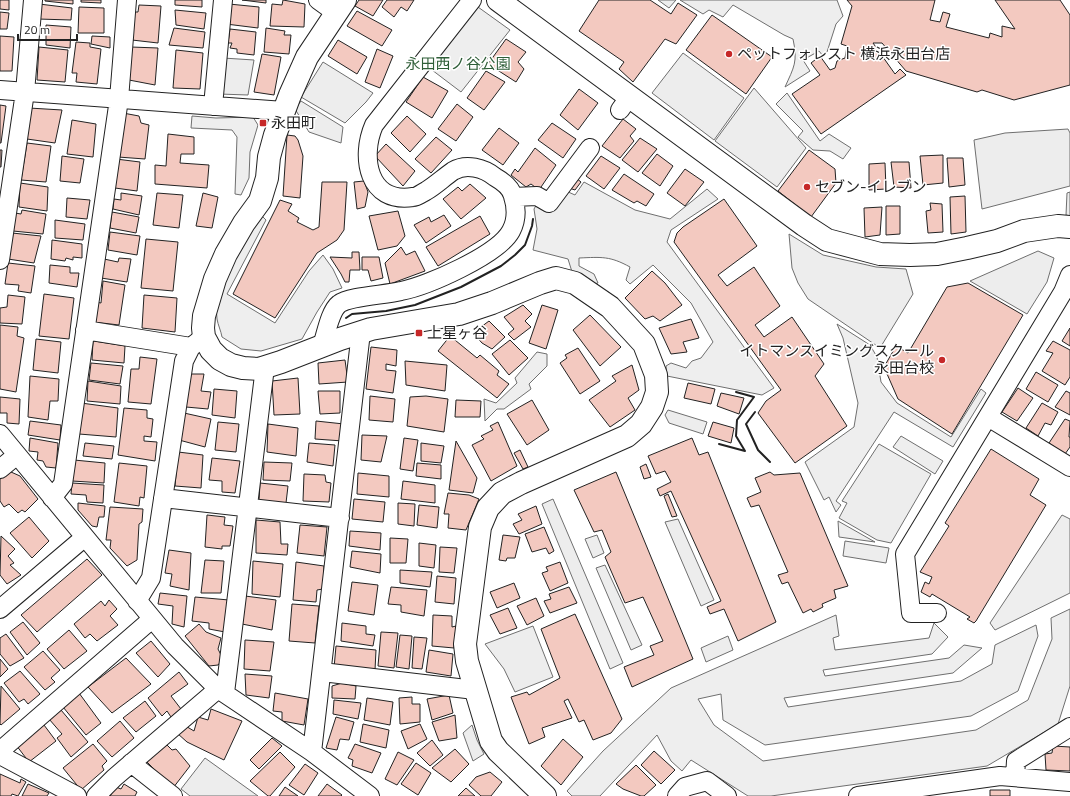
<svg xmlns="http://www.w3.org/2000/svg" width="1070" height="796" font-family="'Titillium Web','Noto Sans JP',sans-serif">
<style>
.green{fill:#eee;stroke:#6f6f6f}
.parking{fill:#ededed;stroke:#6f6f6f}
.building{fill:#f3c9c0;stroke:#222}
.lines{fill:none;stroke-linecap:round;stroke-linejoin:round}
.minor-casing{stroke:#222;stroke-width:20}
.tertiary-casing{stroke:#222;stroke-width:24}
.minor{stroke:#fff;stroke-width:18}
.tertiary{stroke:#fff;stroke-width:22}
.wall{stroke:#222;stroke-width:2}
.poi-dot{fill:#c62828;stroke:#fff;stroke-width:1.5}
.labels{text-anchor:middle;stroke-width:3;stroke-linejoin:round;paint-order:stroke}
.poi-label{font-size:15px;fill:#222;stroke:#fff;text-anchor:start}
.park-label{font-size:15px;fill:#2f5e38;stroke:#fff}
</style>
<rect width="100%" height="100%" fill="#fff"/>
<path class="green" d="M658,0H676L669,8Z
M680,0H837L843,16L836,24L827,52L823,56L819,51L803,60L810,71L785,87C794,67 798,62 793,39L784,35L733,5L723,17L709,10L703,14Z
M478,7L510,30L461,92L432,70V69L430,67Z
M787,93L820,141L829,134L851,148L843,159L830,151L813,150L798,137L803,131L776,104Z
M192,116L216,118L253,117L258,125L250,152L249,178L241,195L235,194L237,137L232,130L191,128Z
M584,182L635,210L670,219L707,189L718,199L671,230L667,242L774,388L762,395L667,376L666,366L671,363L686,368L692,361L701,358L713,342L691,303L653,265L630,284L626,280L630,267C610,256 602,257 579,258V266L594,274L598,283L590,285L573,275L568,259L533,250L537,229L534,209L538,202L566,191L575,195Z
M260,214L266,220L227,294L275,323L309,271L323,255L333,269L342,288L330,292L317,312L302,339L261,351L241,349L222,337C221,331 218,325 217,319C212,282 242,245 260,214Z
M837,324L870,345L877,357L881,382L897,403L951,437L981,389L986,393L953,447L894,412L836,501L841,505L836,512L829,497L824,500L805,462L854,427L858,403L843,338Z
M537,352L547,354V366L529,384L531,389L504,409H497L485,421L484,399L496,403L517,383L515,378Z
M901,436L943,461L935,474L893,447Z
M1062,515L1070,519V593L995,630L990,623Z
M838,521L875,542L839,537Z
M1070,609V686L1058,724L987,766L771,796H748L691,760L682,771L671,761L657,735L600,796H572L567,791L603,751L671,688L836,615L839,636L833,638L835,650L929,638L934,623L948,637L932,654L823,670L825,676L949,658L964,645L982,648L953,673L784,698L788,707L961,681L992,664L995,645L1036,625L1038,636L1018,691L971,716L765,745L723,720L721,694L698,699L714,725L763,761L976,730L1028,700L1052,639L1051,618Z"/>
<path class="parking" d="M683,53L744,98L714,140L652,93Z
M223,58L254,60L248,95L219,94Z
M323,62L373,93L366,102L345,123L301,97Z
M754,88L806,148L777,187L715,141Z
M301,101L343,127L341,143L309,132L295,109Z
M1068,129L1070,133V186L982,209L974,140L1005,133Z
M1070,192V216L1066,215L1067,193Z
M789,234L823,255L876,267L906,269L913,294L880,348L808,299L798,283L792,268Z
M1038,251L1054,258L1047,282L1027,314L970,281Z
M668,410L707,422L703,434L669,423L665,415Z
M879,444L931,474L891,543L877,540L839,518L847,503L842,501Z
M553,499L623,663L610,669L542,504Z
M678,519L714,600L701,606L665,522Z
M597,535L604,553L593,558L585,539Z
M845,541L889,548L886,563L843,556Z
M605,565L642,645L631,650L596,568Z
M533,626L553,677L515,692L504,669L485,644Z
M728,636L733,650L706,662L701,648Z
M472,725L477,740L484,754L473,761L463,733Z
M205,758L258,796H190L181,789Z"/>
<path class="building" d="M0,0H9V10L0,9Z
M45,0H73V4L45,1Z
M81,0H101V3L81,2Z
M175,0H202V7L175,5Z
M242,0H266V3Z
M283,0L305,4L304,27L270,26L272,4L282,5Z
M359,0H383L373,16L355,6Z
M387,0H414L407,11L401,7L394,17L382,7Z
M599,0H650L671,14L678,3L697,15L676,44L665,39L633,82L619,69L624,62L579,31Z
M847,0H935L930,20L940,22L943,12L950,14L946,27L989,38L990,33L1002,37V26L1015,29L995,0H1060L1070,15V85L1014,100L982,90L977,92L906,71L882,43H873L895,74L900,69L906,75L821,134L792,94L820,75L811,63L820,56L830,70L835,68L837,61L845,58L847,46L841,44L852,6Z
M39,4L72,8L71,20L38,19Z
M229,4L259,7L258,28L226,24Z
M139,5L161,6L158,43L132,40L133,12H138Z
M79,7L104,8V33H78Z
M175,10L206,13L204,29L176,25Z
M357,11L392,30L382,46L347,26Z
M0,12L9,13L7,29H0Z
M712,15L772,57L746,94L686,50Z
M46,25L71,27L70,48L46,45Z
M174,28L205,32L203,48L169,45Z
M266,28L285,31L284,35H291L289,54L264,52Z
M230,29L256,32L254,55L237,53V49L230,48L232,43H228Z
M0,36L14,37L12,71H0Z
M92,36L110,37V48L91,44Z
M506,39L526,52L518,62L524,69L516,82L488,64Z
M338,40L367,57L357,74L328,56Z
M76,42L90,43V47L101,49L97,84L76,82L77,73H72Z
M39,47L68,50L65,82L37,80Z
M131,47L158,48L155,85L129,80Z
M377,49L393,56L380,88L365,82Z
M176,50L203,53L200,89L173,88Z
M262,54L281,57L274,95L254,92Z
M486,71L505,82L484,110L467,98Z
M423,77L448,91L432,118L406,102Z
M579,89L598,103L578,130L560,115Z
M457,104L473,117L456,141L438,129Z
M0,105L6,106L1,143H0Z
M29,108L62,110L55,143L27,139Z
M123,113L139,116L141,123L149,125L145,159L118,157Z
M407,116L426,134L410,152L391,133Z
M623,119L636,129L630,136L634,141L620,158L602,146Z
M72,120L96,124L93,157L67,154Z
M552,123L576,139L563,158L538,140Z
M499,128L519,143L503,165L482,150Z
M168,134L194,137V154H181L180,163L209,165L207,188L155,184V165L166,166Z
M287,135L295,136L298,140L303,156L300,198L283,196Z
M436,137L452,150L431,173L415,159Z
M640,138L657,149L638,172L622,160Z
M27,143L51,146L46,182L21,180Z
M386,144L415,171L403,186L375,156Z
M535,148L556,165L539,190L531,184L526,187L511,175L515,169L518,172Z
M0,150H2L1,167H0Z
M809,150L835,169L836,183L811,217L778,191Z
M657,154L673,166L660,186L642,173Z
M943,155V183L923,185L920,156Z
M62,156L84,159L80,183L60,181Z
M601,156L620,168L604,189L586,176Z
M947,158H963L965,185L949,187Z
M116,159L140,162L137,191L115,188Z
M891,162H909L911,188L894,187Z
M885,163L886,189L869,190V164Z
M685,169L704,182L685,206L667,193Z
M624,174L654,194L646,206L637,201L634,203L612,190Z
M576,178L581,182L575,190L569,188Z
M364,181L368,192L365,207L357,209L354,182Z
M322,182H347L344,230L337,240L317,253L275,318L233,294L280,200L292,204L288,211L299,218L297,222L313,230L319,227Z
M20,183L48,187L47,211L19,207Z
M470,184L486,198L461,219L443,199L458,187L462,191Z
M121,193L142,196L139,215L113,209L114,199L121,200Z
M157,193L183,195L179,228L153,225Z
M203,193L218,197L212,228L196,226Z
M965,196L966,232L951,234L950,197Z
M67,198L90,200L87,219L66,217Z
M724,199L757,246L718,275L727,286L754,267L780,306L755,325L764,337L792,317L824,364L815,376L847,426L795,463L758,413L766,401L781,390L674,242L677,233L683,227Z
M930,203L942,204L943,232L928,233L926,211L931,210Z
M886,206H900V234L886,235Z
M882,207L880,235L865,237L864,208Z
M22,210L46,214L43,234L13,231L15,213L21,214Z
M398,211L405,236L397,246L378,250L369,216Z
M112,212L139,217L136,233L110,228Z
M444,215L451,226L426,243L414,225L429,217L431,222Z
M480,216L490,234L438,266L426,247Z
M55,220L85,224L83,240L55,238Z
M110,232L140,236L137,255L108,250Z
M12,233L41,236L34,263L8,259Z
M146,239L178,242L173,291L141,288Z
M52,240L82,244V258L73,257V260L66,258L65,261L51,259Z
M401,247L406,255L415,251L425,271L390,284L385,263Z
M352,252H359L360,270H350L349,282H345L341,274L330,257L352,258Z
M362,257H379L383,278L371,281L368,270H362Z
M119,258L131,259L127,282L101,278L104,259L118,262Z
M8,263L35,266L31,293L18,291L19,285L5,284Z
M50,265L70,267V273H79L77,287L49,283Z
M652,271L665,283L682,305L660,321L653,316L645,319L625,298Z
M103,281L125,285L119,325L94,322L96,302L101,303Z
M968,283L1023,315L952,434L898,399L884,367L896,346L908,353L947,287Z
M44,294L74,298L69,339L39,336Z
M8,295L25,297L22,324L0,323V308L7,307Z
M144,295L177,298L175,332L142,328Z
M523,305L532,314L525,321L531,327L514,340L508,334L514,329L504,317Z
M542,305L558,310L546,349L529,343Z
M590,315L621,347L600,366L573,330Z
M691,319L699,338L683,342L687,352L671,354L659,328Z
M489,321L505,337L492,349L482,343L473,333Z
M0,325L18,327L17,336L24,338L16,392L0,389Z
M1070,328V346L1062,341Z
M450,336L477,358L480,355L499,371L497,375L509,384L497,398L438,351Z
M36,339L61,342L58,373L33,370Z
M510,340L528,358L509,375L492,354Z
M93,341L125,346L124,363L92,360Z
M1053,341L1070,350V377L1065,385L1042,371L1053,353L1046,351Z
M371,347L397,350L396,366L386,364V370L396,371L393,393L366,389Z
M578,348L600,381L580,394L560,363L567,358L565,355Z
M140,357L157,359L151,404L128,402L131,369H139Z
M345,360L348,382L319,384L318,363Z
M405,361L447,365L445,391L406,385Z
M91,363L123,366L120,384L89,380Z
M632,365L639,390L628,398L635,410L610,427L589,400L616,381L612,376Z
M1036,372L1058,385L1048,402L1026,389Z
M188,374H204L201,391L211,392L208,409L186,407Z
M30,376L59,379L58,401H50L48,420L28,417Z
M298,378L300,414L274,415L272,381Z
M88,381L121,386L120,404L87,401Z
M688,383L715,389L711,404L684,398Z
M1018,388L1033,398L1017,421L1002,412Z
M214,389L237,391L235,418L212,415Z
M318,391H340V413L320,414Z
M1066,391L1070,393V415L1055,407Z
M721,393L744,398L739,414L717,406Z
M370,396L395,399L393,422L369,420Z
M426,396L448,399L444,432L407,426L410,397Z
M0,397L20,399L19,424L7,423V413H0Z
M456,400L481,401L480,417H455Z
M532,400L549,430L527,445L507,414Z
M81,403L118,408L116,437L79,434Z
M1042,403L1058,412L1051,425L1045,423L1038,436L1026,428Z
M124,408L147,410V418L153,419L151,437L144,436V441L157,442L155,461L118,455Z
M184,413L211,419L205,447L179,440Z
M1065,419L1070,421L1069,437H1070V447L1065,454L1049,443Z
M30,421L61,425L60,440L28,435Z
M316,421L344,424L343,441L315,439Z
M218,422L239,424L236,452L215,450Z
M498,422L517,466L491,481L472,445L484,439L481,436L493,430L490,426Z
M713,422L734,428L731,443L708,436Z
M268,424L298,428L296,456L267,452Z
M362,435L387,436L381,462L361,460Z
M30,438L58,443L56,468L46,467L43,461L37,460L38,452L29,451Z
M404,438L418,440L413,471L400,469Z
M692,438L699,455L708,452L776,622L738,641L724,609L710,614L707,607L721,601L671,491L660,496L657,489L671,482L665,471L656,474L648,456Z
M456,441L477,478L473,493L449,490Z
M85,443L114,446L112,459L83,456Z
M309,443L335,445L333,466L307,462Z
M421,443L444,446L441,463L421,461Z
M991,449L1039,479L1030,495L1046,505L976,621L974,623L967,619L970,617L932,594L930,597L921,592L925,582L929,584L932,577L920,572L949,526L945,523Z
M520,450L528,467L523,469L514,453Z
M178,452L203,455L201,488L175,486Z
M212,458L240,461L235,493L222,492V481L209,480Z
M74,460L105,463L104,483L72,481Z
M264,462L292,463L290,481L263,480Z
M119,463L147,466L144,498L140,497L139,506L114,502Z
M417,463L441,465V479L416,476Z
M646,464L651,477L644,479L640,467Z
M11,472L20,476L38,499L25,512L22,510L18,513L9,504L4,507L0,501V479Z
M616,472L693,659L632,687L624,667L654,655L650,646L663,641L643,597L625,603L605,557L611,552L602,530L594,532L574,490Z
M770,472L774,475L800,473L848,586L834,590L836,598L822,604L823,607L813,612L811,609L803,613L788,582L782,584L778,575L788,572L759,505L751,507L747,498L761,492L755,478Z
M358,473L389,476V497L357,494Z
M304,474L325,475L326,482L331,483L329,502L303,501Z
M403,481L435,485V503L401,499Z
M72,483L104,485L103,503L87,502L86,495L71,494Z
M260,483L288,486L286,503L259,501Z
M448,493L469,495L479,499L466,530L448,528L449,514H444Z
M668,494L677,516L672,517L664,496Z
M354,499L385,502L383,522L352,519Z
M78,503L105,506L104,517H99L97,527L92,526L78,510Z
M398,503L415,504L414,526L398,524Z
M419,505L439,507L437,528L417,525Z
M536,506L542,524L519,534L513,524L522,520L518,514Z
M110,507L143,509L142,522L139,524L137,560L127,566L110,548L111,540H106Z
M207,515L225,517L224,525L233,526L230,546H222V549L205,547Z
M29,517L49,541L32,558L10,533Z
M256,520L280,522L281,544H288L287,555L256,553Z
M300,525L327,527L324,556L297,553Z
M544,527L554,551L549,554L546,548L532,552L525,534Z
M350,531L381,533L380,550L349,546Z
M503,535L520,537L515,558H507L506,561L499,560Z
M1,536L15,549L8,556L14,563L10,565L21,575L7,584L0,575Z
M390,538L408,539L406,563H390Z
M419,543L436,545L434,568L419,566Z
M440,547L457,548L454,573L439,572Z
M169,550L191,553L189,590L170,586L172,574L165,573Z
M352,551L381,554L380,573L350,567Z
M87,559L102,575L37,632L21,615Z
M205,560L224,561L221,593H201Z
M253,561L283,564L280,597L252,594Z
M296,562L324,566L323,589L317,590L316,602L293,600Z
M560,562L568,583L550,591L542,573L548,571L546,567Z
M400,570L432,572L430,587L400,583Z
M437,576L456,578L454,604L435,602Z
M352,582L378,585L374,615L348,611Z
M514,583L520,598L497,608L490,592Z
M391,587L427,590L424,616L401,612V605L388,604Z
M569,587L577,603L550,613L544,601L551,599L549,594Z
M160,593L187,596L184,627L172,624L173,606L158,604Z
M245,596L276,600L272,630L242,624Z
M195,597L229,600L225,632L209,629V623L192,621Z
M536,598L544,616L527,625L517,606Z
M109,600L117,609L110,616L118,625L97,641L90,634L85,638L74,624L101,601L105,606Z
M292,604L319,606L315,643L289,641Z
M508,608L517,628L500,634L490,615Z
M575,614L622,719L611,733L593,740L584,720L579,722L568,699L564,701L572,718L542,728L545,737L529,744L511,697L527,692L529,695L560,678L541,629Z
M433,615L452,616V627L456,626L454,648L432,646Z
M23,622L40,643L27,655L10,632Z
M342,623L366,626V634L375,635L373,646L341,641Z
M199,624L206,632L221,638L218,649L223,659L218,665L209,666L185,636Z
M69,630L87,651L64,669L47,649Z
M381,632L398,633L394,668L378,666Z
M6,634L24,658L10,666L0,654V638Z
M400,635L412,636L409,669L396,667Z
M414,637L427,638L422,669L412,668Z
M245,640L274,642L270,671L244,669Z
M151,641L170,664L158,677L136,653Z
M336,646L376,650L375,670L334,668Z
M429,650L453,654L451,676L426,672Z
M43,651L60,670L51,678L55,682L45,690L24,667Z
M126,658L151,684L112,713L88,687Z
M0,659L8,669L0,677Z
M20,671L40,694L28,704L24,699L19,702L4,683Z
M179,672L188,684L171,696L181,709L171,717L167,711L162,716L148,698Z
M245,674L272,676L269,698L246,695Z
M342,683L356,686L355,699L332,698V686Z
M1,686L20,709L1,725L0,724Z
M79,693L101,723L86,735L63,707Z
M275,693L308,699L304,725L282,721V712L273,711Z
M449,695L453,713L432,720L427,699Z
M412,697V704H420V722L400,724L399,698Z
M367,698L393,702L390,725L364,720Z
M334,700L361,703L358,719L333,714Z
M145,701L156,716L136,732L123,718Z
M211,709L242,721L224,760L187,742L177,733L184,725L194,731L198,717L208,720Z
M61,710L88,742L71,757L57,738L62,734L49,719Z
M455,715L457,738L439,741L432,722Z
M336,717L354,722L349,740L340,739L337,750L326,748Z
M120,721L134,738L112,757L97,741Z
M363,724L389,730L386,748L360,742Z
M420,724L427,739L408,749L401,731Z
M44,725L56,741L29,762L16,745Z
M272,738L282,746L259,769L250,760Z
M563,739L583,757L561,785L541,766Z
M432,740L443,755L430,766L417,753Z
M93,744L107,761L102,766L104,770L81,790L63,768Z
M166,744L172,750L176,749L190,766L173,788L145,760Z
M355,744L381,753L372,773L352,766L353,760L348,758Z
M1053,746L1070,747V771L1046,770L1045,754L1052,753Z
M455,749L469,764L451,782L432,768Z
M654,751L675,770L661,784L641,765Z
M280,752L295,767L270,796H268L250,781Z
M398,752L414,760L397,785L385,779Z
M416,763L431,773L418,795L401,784Z
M305,764L318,773L304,795L289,785Z
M636,765L656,785L644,796H641L623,789L616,784Z
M490,772L502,782L491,796H481L469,785L476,777Z
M0,774L20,783L21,779L26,782L18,796L12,794L11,796H0Z
M28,784L49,793L47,796H22Z
M124,784L137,792L135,796H110L116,787L121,789Z
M327,784L342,795L341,796H318Z
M285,787L298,796H279Z
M466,788L475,796H458Z
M990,790H1010V796H990Z"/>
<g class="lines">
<defs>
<path id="minor" d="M318,0L336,13
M0,90L284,111
M213,106L223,0
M620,110L630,96
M513,197L537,196L549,203L590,148
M0,260L25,92L33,0
M85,330L191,347
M322,346C326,334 330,311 339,304C350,296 386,295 401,291C427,286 498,255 511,231C517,220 517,209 513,196C511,188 502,181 495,177C484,168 466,163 453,171C443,178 436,185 426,191C422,193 417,197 413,197C368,204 360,157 374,125L472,0
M988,417L1070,467
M0,434L175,646L218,689L312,752L370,796
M0,469L17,455
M52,498L63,484L119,99L127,0
M163,498L340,518
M137,601L151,578L184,361L191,347L204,337
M0,609L85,537
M937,613H911L905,554L1063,292L1070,275
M322,672L475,690
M225,693L265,367
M0,751L152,619
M312,752L361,332
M0,755L77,796
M131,763L173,796
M1015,777L1016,761L1070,727
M96,796L114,778L218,689
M677,796L685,787L707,781L727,796
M858,796L1000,776L1070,782"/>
<path id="tertiary" d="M345,0L307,57L290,95L275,135L269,157L267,178L260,201L244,223L226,254L215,279L204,316L203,328L204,337L211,350L220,359L231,365L243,368L259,369L281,362L340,339L371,329L459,314L492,303L540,283L556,278L575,283L610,307L644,344L656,375L657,392L652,407L641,424L627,436L521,483L502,493L488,508L480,527L465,644L467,661L491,741L498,751L545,796
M498,0L804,225L827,240L880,254L910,255L937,254L967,248L997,241L1024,231L1058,226L1070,227"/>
</defs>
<use href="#minor" class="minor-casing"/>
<use href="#tertiary" class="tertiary-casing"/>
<use href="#minor" class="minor"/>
<use href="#tertiary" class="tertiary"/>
<path class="wall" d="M346,318L352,314L386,311L415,305L461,287L501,266L515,255L525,245L532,226L533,219
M755,412L746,424L758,450L770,462
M719,444L745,451L736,436L737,420L754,397L736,392"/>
</g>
<g class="poi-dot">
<circle cx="729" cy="54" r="4"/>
<rect x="259" y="119" width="8" height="8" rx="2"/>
<circle cx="807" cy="187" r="4"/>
<rect x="415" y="329" width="8" height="8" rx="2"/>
<circle cx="942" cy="360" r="4"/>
</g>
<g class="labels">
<g class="poi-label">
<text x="737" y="59">ペットフォレスト 横浜永田台店</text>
<text x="271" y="128">永田町</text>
<text x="815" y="192">セブン-イレブン</text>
<text x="427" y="338">上星ヶ谷</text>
<text x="934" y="356" text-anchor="end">イトマンスイミングスクール<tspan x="934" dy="17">永田台校</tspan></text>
</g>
<g class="park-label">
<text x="458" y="69">永田西ノ谷公園</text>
</g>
</g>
<path d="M18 34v6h59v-6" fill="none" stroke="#222222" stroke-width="2"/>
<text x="24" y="34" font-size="12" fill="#222222" stroke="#ffffff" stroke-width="3" paint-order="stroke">20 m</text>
</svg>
